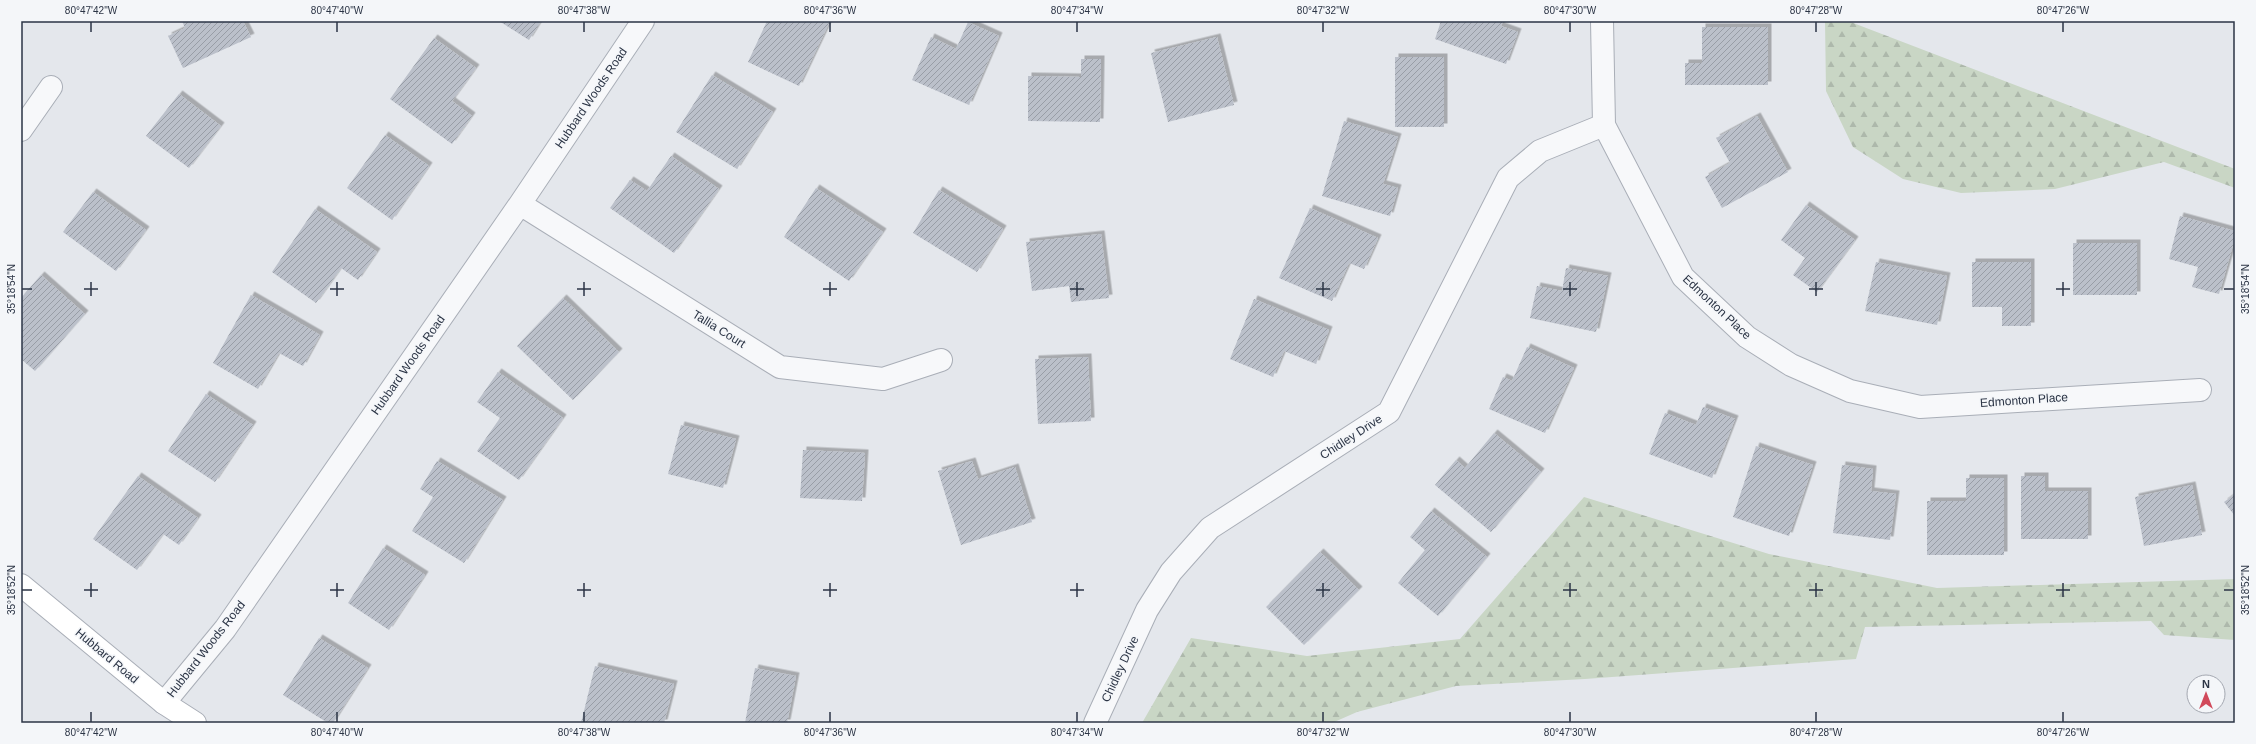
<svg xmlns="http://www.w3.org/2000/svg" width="2256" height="744" viewBox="0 0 2256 744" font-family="Arial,sans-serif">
<defs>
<pattern id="forest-firs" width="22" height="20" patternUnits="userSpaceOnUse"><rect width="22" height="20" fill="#c9d6c5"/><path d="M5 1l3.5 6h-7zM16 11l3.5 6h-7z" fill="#adb8ab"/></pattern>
<pattern id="building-hatch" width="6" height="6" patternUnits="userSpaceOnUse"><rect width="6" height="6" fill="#bbc0ca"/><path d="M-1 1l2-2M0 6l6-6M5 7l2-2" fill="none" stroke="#989da6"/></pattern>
<filter id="shadow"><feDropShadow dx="3.5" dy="-3.5" stdDeviation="0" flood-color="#0004"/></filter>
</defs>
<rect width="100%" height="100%" fill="#e4e7ec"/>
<!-- forest -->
<path fill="url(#forest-firs)" d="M1825,21H1848L2235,169V188L2164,162L2055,189L1961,193L1903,179L1853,147L1826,91Z
M1584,497L1769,554L1937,588L2235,579V640L2164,635L2151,621L1865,627L1856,659L1585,679L1456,686L1357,712L1332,723H1142L1191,638L1307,656L1460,639Z"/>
<!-- building -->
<path fill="url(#building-hatch)" filter="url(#shadow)" d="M182,21H243L251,37L183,68L168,36L185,28Z
M499,21H541L529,40Z
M767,21H830L799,86L748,62Z
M1441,21H1503L1501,26L1518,32L1506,64L1435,39Z
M968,22L999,36L969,105L912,80L931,37L956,49Z
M1702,27H1768V85H1685V63H1702Z
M1217,37L1234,105L1168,122L1151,53Z
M434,38L476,68L452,101L472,116L452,144L390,99Z
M1395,57H1444V127H1395Z
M1081,59H1101L1100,122L1028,121V76L1081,77Z
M712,75L773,112L737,169L676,132Z
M179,94L221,126L189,168L146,136Z
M1757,116L1788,172L1722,208L1705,177L1730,163L1716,138Z
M1344,121L1398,137L1383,184L1398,188L1390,216L1322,196Z
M385,135L429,166L392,220L347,188Z
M671,156L719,189L674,253L610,208L630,180L647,191Z
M816,188L883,232L849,281L784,237Z
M939,190L1003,229L977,272L913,233Z
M93,192L146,230L116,271L63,232Z
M1806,205L1855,240L1817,292L1793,275L1805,258L1781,240Z
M1310,208L1378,238L1364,269L1349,263L1332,301L1279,278Z
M315,209L377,252L358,280L341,268L316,303L272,272Z
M2180,216L2235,231V238L2219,294L2192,287L2198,267L2169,259Z
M1101,234L1109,298L1071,302L1069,286L1032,291L1026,242Z
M2073,243H2137V295H2073Z
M1876,262L1947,276L1937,325L1865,311Z
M1972,262H2031V326H2002V307H1972Z
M1566,268L1608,276L1596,332L1530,318L1537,286L1562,291Z
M41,275L85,314L35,371L21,359V298Z
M251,295L320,335L303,366L279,353L258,389L213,363Z
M563,298L619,352L573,400L517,346Z
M1254,299L1329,330L1316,364L1284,351L1273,377L1230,359Z
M1527,347L1574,368L1545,433L1489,409L1503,377L1512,381Z
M1088,357L1091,421L1038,424L1035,359Z
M498,372L563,418L519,480L477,451L500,418L477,402Z
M206,394L253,425L215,482L168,451Z
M1703,407L1735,419L1712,478L1649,454L1665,413L1696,425Z
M681,425L736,439L723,488L668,474Z
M1494,433L1541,472L1491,532L1435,485L1456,460L1465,468Z
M1756,446L1813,465L1789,536L1733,517Z
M803,450L865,453L862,501L800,498Z
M437,461L503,500L464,563L412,531L433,497L420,489Z
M972,461L978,479L1015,467L1032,522L961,545L938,471Z
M1842,465L1873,469L1871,491L1896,494L1890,540L1833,533Z
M138,476L198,518L179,545L163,534L137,570L93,539Z
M2021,476H2045V491H2088V539H2021Z
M1966,478H2004V555H1927V501H1966Z
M2192,485L2202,535L2144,546L2135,497Z
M2235,494V516L2224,502Z
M1431,511L1487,557L1438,616L1398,583L1425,550L1410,537Z
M383,548L425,575L389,630L348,603Z
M1320,552L1359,590L1304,645L1266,607Z
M319,638L368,668L333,723H328L283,695Z
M595,666L674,684L664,723H581Z
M755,668L796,676L787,723H745Z"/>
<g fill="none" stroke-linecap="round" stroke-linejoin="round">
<!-- street casing -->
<g stroke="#a9aeb7" stroke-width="24">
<path id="street" d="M1602,21L1604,125L1683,277L1747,337L1791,365L1850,391L1920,407L2200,390
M21,130L51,87
M520,204L780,367L883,379L941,360
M164,703L225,629L520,204L643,21
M1095,723L1147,610L1171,572L1210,528L1389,412L1508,178L1540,151L1604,125"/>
</g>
<!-- secondary casing -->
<g stroke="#a9aeb7" stroke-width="24">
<path id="secondary" d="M21,585L164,703L195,723"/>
</g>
<!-- street -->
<use href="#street" stroke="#f7f8fa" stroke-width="22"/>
<!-- secondary -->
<use href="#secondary" stroke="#fff" stroke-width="22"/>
</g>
<!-- ticks -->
<path fill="none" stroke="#2b3445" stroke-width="1.5" d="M91,22V32M337,22V32M584,22V32M830,22V32M1077,22V32M1323,22V32M1570,22V32M1816,22V32M2063,22V32M91,282V296M337,282V296M584,282V296M830,282V296M1077,282V296M1323,282V296M1570,282V296M1816,282V296M2063,282V296M22,289H32M84,289H98M330,289H344M577,289H591M823,289H837M1070,289H1084M1316,289H1330M1563,289H1577M1809,289H1823M2056,289H2070M2224,289H2234M91,583V597M337,583V597M584,583V597M830,583V597M1077,583V597M1323,583V597M1570,583V597M1816,583V597M2063,583V597M22,590H32M84,590H98M330,590H344M577,590H591M823,590H837M1070,590H1084M1316,590H1330M1563,590H1577M1809,590H1823M2056,590H2070M2224,590H2234M91,712V722M337,712V722M584,712V722M830,712V722M1077,712V722M1323,712V722M1570,712V722M1816,712V722M2063,712V722"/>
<g text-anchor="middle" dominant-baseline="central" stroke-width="3" stroke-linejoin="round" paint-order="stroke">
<!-- street labels -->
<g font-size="12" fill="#2b3445" stroke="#f4f6f9">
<text transform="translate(591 98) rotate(-56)">Hubbard Woods Road</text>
<text transform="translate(1717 307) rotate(43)">Edmonton Place</text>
<text transform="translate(719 329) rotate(32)">Tallia Court</text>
<text transform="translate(408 365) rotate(-55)">Hubbard Woods Road</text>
<text transform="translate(2024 400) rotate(-4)">Edmonton Place</text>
<text transform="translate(1351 437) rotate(-33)">Chidley Drive</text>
<text transform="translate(206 649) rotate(-52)">Hubbard Woods Road</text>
<text transform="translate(107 656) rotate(40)">Hubbard Road</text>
<text transform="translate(1120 669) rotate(-65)">Chidley Drive</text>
</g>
</g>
<!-- border -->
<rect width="2256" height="744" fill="none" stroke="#f4f6f9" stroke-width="44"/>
<!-- north arrow -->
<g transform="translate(2206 694)"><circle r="19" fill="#f4f6f9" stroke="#a4a8b1"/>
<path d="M0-3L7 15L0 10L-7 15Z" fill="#d1495b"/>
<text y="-6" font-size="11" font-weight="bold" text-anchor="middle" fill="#2b3445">N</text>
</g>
<rect x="22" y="22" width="2212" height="700" fill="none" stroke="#2b3445" stroke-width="1.5"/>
<g font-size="10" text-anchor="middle" fill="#2b3445">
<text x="91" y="14">80°47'42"W</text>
<text x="337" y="14">80°47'40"W</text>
<text x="584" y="14">80°47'38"W</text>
<text x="830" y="14">80°47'36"W</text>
<text x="1077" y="14">80°47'34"W</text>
<text x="1323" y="14">80°47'32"W</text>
<text x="1570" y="14">80°47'30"W</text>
<text x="1816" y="14">80°47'28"W</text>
<text x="2063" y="14">80°47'26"W</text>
<text transform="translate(11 289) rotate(-90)" y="4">35°18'54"N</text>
<text transform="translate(2245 289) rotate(-90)" y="4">35°18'54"N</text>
<text transform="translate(11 590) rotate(-90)" y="4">35°18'52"N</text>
<text transform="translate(2245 590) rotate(-90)" y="4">35°18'52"N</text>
<text x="91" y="736">80°47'42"W</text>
<text x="337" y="736">80°47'40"W</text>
<text x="584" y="736">80°47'38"W</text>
<text x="830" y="736">80°47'36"W</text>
<text x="1077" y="736">80°47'34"W</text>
<text x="1323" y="736">80°47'32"W</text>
<text x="1570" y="736">80°47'30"W</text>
<text x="1816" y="736">80°47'28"W</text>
<text x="2063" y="736">80°47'26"W</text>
</g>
</svg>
